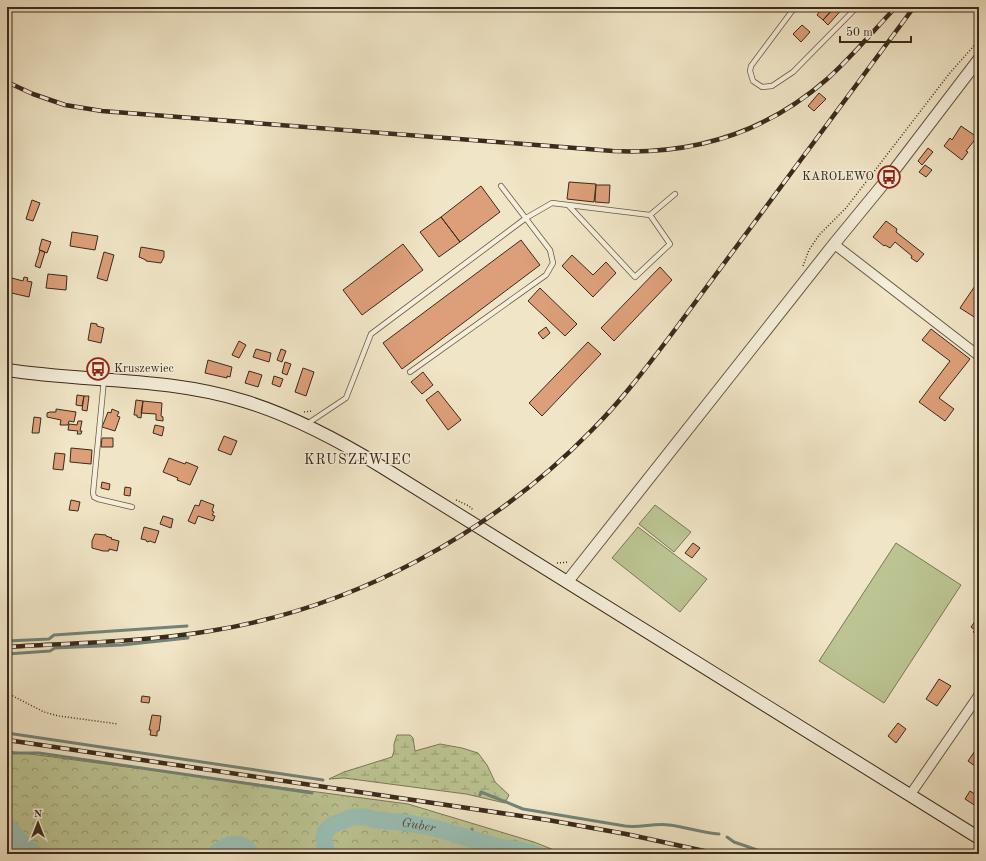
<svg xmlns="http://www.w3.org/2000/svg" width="986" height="861" viewBox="0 0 986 861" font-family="'Old Standard TT',serif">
<defs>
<pattern id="forest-crowns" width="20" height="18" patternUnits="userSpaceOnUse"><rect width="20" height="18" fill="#bcc493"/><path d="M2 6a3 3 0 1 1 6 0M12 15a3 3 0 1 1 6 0" fill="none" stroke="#9a9f77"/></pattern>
<pattern id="wetland-marsh" width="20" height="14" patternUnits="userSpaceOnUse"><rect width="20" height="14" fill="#bcc493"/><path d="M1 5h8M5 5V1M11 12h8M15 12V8" fill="none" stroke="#9a9f77"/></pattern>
</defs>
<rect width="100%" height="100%" fill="#f0e5c6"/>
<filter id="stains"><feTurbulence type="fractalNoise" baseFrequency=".005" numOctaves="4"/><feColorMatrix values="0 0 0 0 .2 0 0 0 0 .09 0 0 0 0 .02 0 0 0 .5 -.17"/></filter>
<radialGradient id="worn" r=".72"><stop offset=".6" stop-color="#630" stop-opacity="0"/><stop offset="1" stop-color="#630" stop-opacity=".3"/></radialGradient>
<!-- forest -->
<path fill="url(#forest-crowns)" stroke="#7c7758" d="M7,751L408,804L534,842L564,854H7Z"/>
<!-- wetland -->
<path fill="url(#wetland-marsh)" stroke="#7c7758" d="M397,735H410L413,738L415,751L440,744L462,748L478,753L487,765L495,782L509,795L505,803L466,794L344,778L329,779L344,772L392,757L394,751V744Z"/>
<!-- pitch -->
<path fill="#bcc493" stroke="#7c7758" d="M655,505L691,532L674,552L639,524Z
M638,527L707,579L680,612L612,558Z
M896,543L961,585L884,703L819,661Z"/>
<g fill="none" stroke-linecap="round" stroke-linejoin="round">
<!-- stream -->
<path stroke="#748377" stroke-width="3" d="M7,641L49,639L54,635L187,626
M7,654L50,651L55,648L122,645L188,638
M7,733L323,780
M7,753H39L312,793
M480,795L481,792L523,809L625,826C640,828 654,823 669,825C686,827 702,833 719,834
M472,829V839
M727,837L734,842L769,854"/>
<!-- river -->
<g stroke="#9abfb3" stroke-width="17">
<path d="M7,825L22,843L35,854"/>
<path d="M215,854C226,843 242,839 251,854"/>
<path id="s1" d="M327,854L324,841L325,832L332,825L353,817H365L376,820L400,822L431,827L498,847L519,850L535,854"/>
</g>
</g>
<!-- building -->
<path fill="#dc9f79" stroke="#3b2a1c" d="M823,7H835L823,20L817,15Z
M835,7H844L828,25L823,20Z
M802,25L810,32L801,42L793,34Z
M819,93L826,99L814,111L808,106Z
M961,126L977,137L966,151L968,152L962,160L944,146L950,138L952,140Z
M928,148L933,152L922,165L918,161Z
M925,165L932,170L926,177L919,172Z
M569,182L596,184L594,202L567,199Z
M596,185H610L609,203L595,202Z
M481,186L500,212L460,242L441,217Z
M32,200L40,203L33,221L26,219Z
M441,217L460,242L439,257L420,232Z
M886,221L897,229L896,232L924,254L917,262L911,258L912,256L895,242L890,248L885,245L884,246L873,237Z
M72,232L98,236L95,250L70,246Z
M42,239L51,242L47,253L39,250Z
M521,240L540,265L402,369L383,343Z
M403,244L423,270L362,315L343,290Z
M141,247L164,251V257L161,263L146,261V260L139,257Z
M40,250L45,252L40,268L35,266Z
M104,252L114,255L107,281L97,278Z
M572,255L593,275L606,262L616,273L593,297L562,266Z
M660,267L672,280L614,341L601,328Z
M48,274L67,276L66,290L46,288Z
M8,277L23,281L24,277L28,278L27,281L32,282L29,297L7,292Z
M979,280V320L960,308Z
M540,288L577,324L565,336L528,301Z
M91,323L97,324V326L104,328L101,343L88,340Z
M546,327L550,333L543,339L538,333Z
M931,329L970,359L939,398L954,409L945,421L919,402L950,361L922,340Z
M239,341L246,345L239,358L232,355Z
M588,342L601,354L542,416L529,403Z
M256,349L271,353L269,362L253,357Z
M281,349L286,351L282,362L277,360Z
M208,360L232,367L230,377L227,376V378L205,373Z
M285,362L291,364L287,375L282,373Z
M303,368L314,372L306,396L295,392Z
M249,371L262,375L258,387L245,383Z
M423,372L433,385L422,394L411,382Z
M274,376L283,379L280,387L272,384Z
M438,391L461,420L448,430L426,400Z
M77,395L84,396L82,406L76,405Z
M84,396H89L87,411L82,410Z
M136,400L143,401L141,418L137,417V415H134Z
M143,401L162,403L161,416L163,417V421L156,420V414L141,413Z
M56,409L76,412L74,422L69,421L68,425H60L61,420L47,417V413L50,412H56Z
M112,409L119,412L117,416L120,417L115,431L102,427L108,412L111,413Z
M34,417L41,418L39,433H32Z
M78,421H82L80,431H82L81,434H77L78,431L68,430L69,424L77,425Z
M155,425L164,427L162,436L153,433Z
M224,436L237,441L231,455L218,450Z
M102,438H113V447H101Z
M71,448L92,450L91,464L70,462Z
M55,453L65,454L63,470L53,469Z
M169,458L185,464L186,462L198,467L190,485L177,480L178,478L163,472Z
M102,482L110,484L109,490L101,488Z
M125,487L131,488L130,496L124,495Z
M71,500L80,502L78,511L69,510Z
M201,500L214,505L212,511L214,512L212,515L215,516L213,521L198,516L195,524L188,521L195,505L199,506Z
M163,516L173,519L171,528L160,524Z
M144,527L159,531L155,543L150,541L147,542L146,540L141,539Z
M95,534L106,535V536L112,538L111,539L119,541L117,551L109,549V551H103L92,548V541Z
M693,543L700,548L692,558L685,553Z
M979,616V633L978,632L976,634L973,632L975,630L971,627Z
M939,679L951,686L937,706L926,699Z
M142,696L150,697L149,703L141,702Z
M152,715L161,716L159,731H157V736L150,735L151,730H149Z
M898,723L906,729L896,743L888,736Z
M979,745V769L968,761Z
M970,791L979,797V808L965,799Z"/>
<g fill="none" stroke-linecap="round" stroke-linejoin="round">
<!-- service casing -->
<g stroke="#685946" stroke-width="6">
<path id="service" d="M795,7L751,66L750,71L753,81L762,87L772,86L793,72L857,7
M569,206L635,277L670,244L650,215
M410,372L546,275L553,263L550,250L501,186
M104,380L93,493L94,497L98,499L132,507
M307,424L346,398L371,334L526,218L552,203L650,215L675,194"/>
</g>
<!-- minor casing -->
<g stroke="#685946" stroke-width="11">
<path id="minor" d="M834,244L979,356
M910,795L979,695"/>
</g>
<!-- tertiary casing -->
<g stroke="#685946" stroke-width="13">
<path id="tertiary" d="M567,582L834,244L889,177L979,59"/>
</g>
<!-- secondary casing -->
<g stroke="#3b2a1c" stroke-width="14">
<path id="secondary" d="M7,370C85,382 167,377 244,401C293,416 338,440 382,467L979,838"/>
</g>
<!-- path -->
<path stroke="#3b2a1c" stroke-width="1.5" stroke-dasharray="1 2" stroke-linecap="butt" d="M803,266L809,250L819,235L846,208L949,74L979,40
M304,412L312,411
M456,500L469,506L473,510
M557,563L569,562
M7,693L44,712L59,716L118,724"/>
<!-- service -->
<use href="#service" stroke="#f5eeda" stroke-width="4.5"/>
<!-- minor -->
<use href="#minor" stroke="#f5eeda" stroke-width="9"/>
<!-- tertiary -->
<use href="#tertiary" stroke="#f5eeda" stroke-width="11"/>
<!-- secondary -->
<use href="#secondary" stroke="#f5eeda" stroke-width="12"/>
<!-- rail casing -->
<g stroke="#3b2a1c" stroke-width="4.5">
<path id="rail" d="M7,82L33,94L65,105L102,111L613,151C694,155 765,133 826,80C851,58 873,31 896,7
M7,647C75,643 143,642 210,631C355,608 490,534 592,430C621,401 646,368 671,335L914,7
M7,740L548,820L626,834L718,854"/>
</g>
<!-- rail -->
<use href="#rail" stroke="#f5eeda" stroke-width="3" stroke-dasharray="9" stroke-linecap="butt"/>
</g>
<!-- icons -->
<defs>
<g id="bus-ring" transform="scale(1.15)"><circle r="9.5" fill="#f5eeda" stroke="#8f2418" stroke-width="1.5"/><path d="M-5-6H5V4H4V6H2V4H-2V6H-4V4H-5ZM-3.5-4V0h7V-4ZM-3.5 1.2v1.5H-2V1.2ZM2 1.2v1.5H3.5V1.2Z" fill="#8f2418"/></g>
</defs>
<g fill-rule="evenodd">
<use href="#bus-ring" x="889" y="177"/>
<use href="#bus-ring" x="98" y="369"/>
</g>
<g text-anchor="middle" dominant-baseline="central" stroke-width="3" stroke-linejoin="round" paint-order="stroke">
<!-- poi labels -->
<g font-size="12" fill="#3b2a1c" stroke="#f5eeda" text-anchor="end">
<text x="874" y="177">KAROLEWO</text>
<text x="114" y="369" text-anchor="start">Kruszewiec</text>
</g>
<!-- water labels -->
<g font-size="13" font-style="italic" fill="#534f42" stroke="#f5eeda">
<text stroke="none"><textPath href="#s1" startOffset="121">Guber</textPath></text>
</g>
<!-- quarter labels -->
<g font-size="14" letter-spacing="1" fill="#3b2a1c" stroke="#f5eeda">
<text x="358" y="460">KRUSZEWIEC</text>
</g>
</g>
<!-- margin -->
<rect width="986" height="861" fill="none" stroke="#f0e5c6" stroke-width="24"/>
<rect x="8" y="8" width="970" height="845" fill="none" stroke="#3b2a1c" stroke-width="2"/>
<rect x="12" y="12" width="962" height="837" fill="none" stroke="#3b2a1c"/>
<!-- north arrow -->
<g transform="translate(38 823)" stroke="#f5eeda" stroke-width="3" paint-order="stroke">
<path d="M0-3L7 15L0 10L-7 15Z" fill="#3b2a1c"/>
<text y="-6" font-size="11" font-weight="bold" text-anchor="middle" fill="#3b2a1c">N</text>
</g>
<!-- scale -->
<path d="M840 36v6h71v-6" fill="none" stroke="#3b2a1c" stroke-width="2"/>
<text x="846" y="36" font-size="12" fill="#3b2a1c" stroke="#f5eeda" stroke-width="3" paint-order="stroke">50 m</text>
<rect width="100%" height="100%" filter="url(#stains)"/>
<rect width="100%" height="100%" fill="url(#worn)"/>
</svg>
